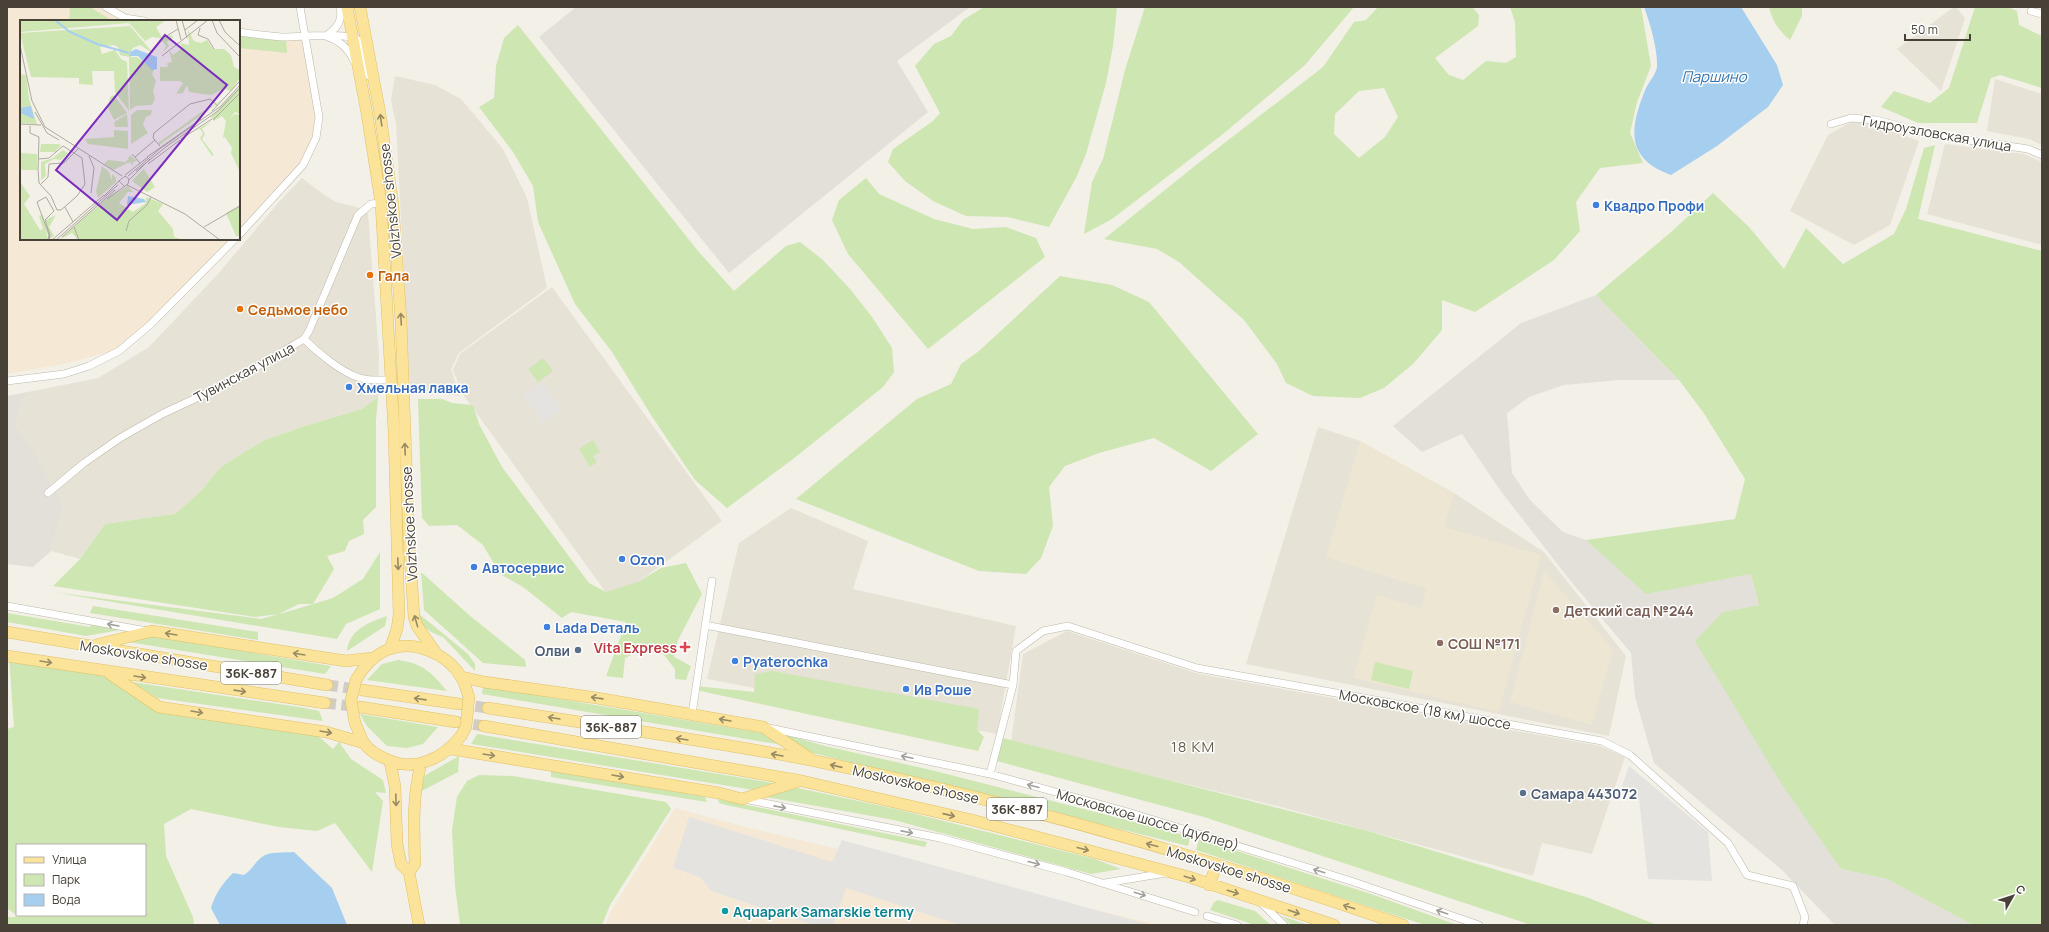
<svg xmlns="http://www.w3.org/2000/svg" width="2049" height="932" viewBox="0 0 2049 932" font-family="Manrope,sans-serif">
<rect width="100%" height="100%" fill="#f3f0e8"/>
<!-- residential -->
<path fill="#e7e2d6" d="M1954,7H1956L1965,18L1941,91L1897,49Z
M395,76L435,85L461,99L503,149L527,198L547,288L459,353L451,369L460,396L410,391L396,124L391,100Z
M1995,79L2042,94V145L2029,139L1987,131Z
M1851,122L1873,124L1919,141L1890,225L1854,245L1790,211L1828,135Z
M1945,144L2024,154L2042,162V245L1927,214Z
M302,178L323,194L336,202L357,207L368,213L379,356L378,397L362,409L305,426L265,440L246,451L221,467L199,493L175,514L105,524L80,559L51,551L63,504L16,427L23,399L28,392L98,378L149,347L217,275L278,203Z
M552,287L722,521L612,601L462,393L453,370L460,354Z
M1318,427L1360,441L1454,493L1544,552L1626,656L1609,736L1246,664Z
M791,508L868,541L853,589L1016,626L997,734L707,679L739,543Z
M1067,631L1199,674L1600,746L1625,757L1592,854L1542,843L1533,876L1281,807L1011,742L1023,654Z"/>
<!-- commercial -->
<path fill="#f5e8d4" d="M7,7H109L125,18L156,21H21V239H233L124,348L64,364L7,374Z
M239,30L306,36L319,117L312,151L239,233Z
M675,808L749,828L1158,925H606L610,913Z"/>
<!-- industrial -->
<path fill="#e3dfd9" d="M576,7H970L897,61L928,112L729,273L539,37Z
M1596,295L1679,380H1619L1564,385L1529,397L1507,413L1512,473L1530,500L1563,532L1586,540L1646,593L1751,574L1759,605L1723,612L1841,869L1887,879L1973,925H1835L1781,869L1654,763L1635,697L1631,653L1569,579L1500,490L1462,434L1422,452L1393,426L1521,323Z
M28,392L23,399L16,427L31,449L63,504L51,551L33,567L7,564V396Z"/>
<!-- education -->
<path fill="#ece6d2" d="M1360,441L1454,493L1444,527L1541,555L1499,712L1353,678L1377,595L1421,608L1426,589L1326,557Z
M1544,571L1613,649L1592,725L1510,702Z"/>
<!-- green -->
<path fill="#cde6b2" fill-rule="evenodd" d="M70,7H92L93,9L111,20L120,21H69Z
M984,7H1117L1113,46L1106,83L1086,154L1076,178L1049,227L1007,217L966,216L933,201L905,181L888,162L893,149L933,121L940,113L915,66L934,44L951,36L963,20Z
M1145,7H1354L1305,65L1223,134L1112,219L1084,234L1092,182L1103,159L1125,70Z
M1378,7H1472L1479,15L1478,26L1435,58L1449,75L1463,80L1486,61L1506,63L1516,57L1515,22L1510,7H1641L1651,66L1637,102L1630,133L1643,163L1600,168L1576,202L1580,231L1554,260L1475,312L1442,300V330L1414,363L1384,388L1360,398L1313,396L1286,383L1277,364L1244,320L1179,262L1157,249L1104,239L1196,165L1323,67L1354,22L1366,20ZM1384,88L1398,117L1385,137L1359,158L1334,134L1335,114L1359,91Z
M1769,7H1802V16L1790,40C1779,31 1772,21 1769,7Z
M1975,7H2008L2017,11L2019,25L2042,36V88L2000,75L1991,78L1977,123H1918L1881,107L1894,91L1930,103L1949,88Z
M518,25L698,251L734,291L786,246L800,242L823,260L850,289L872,317L892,348L894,372L883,387L793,459L727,508L695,480L653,418L612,352L575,304L538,222L533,186L513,152L479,107L494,98L496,66L504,38Z
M239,34L286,40L287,53L239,48Z
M1935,145L1918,219L2042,251V925H1973L1887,879L1841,869L1781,783L1695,641L1723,612L1759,605L1751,574L1646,594L1586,540L1735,519L1745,479L1703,412L1679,380L1596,295L1670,233L1713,193L1749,227L1784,269L1806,228L1843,264L1894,234L1906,209L1924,148Z
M866,178L879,194L934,219L973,229L1006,227L1036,238L1045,257L928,349L848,254L832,220L839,200Z
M1060,276L1112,285L1149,302L1258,434L1211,471L1154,438L1099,453L1065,466L1049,487L1053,526L1041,558L1026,574L979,571L796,499L917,399L951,384L961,364L979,351Z
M543,358L553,371L538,382L528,369Z
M378,397L376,420V507L363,520L364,534L349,541L345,551L327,556L334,569L313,604L333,598L363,579L380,552V609L346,624L337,639L52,592L261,619L279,614L255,617L53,586L80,559L105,524L175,514L199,493L221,467L246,451L265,440L305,426L362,409ZM299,604H313L280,614L281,613Z
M418,399H442L452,403L473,405L479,424L502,467L589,583L606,592L638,582L661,568L686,563L702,594L678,640L674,657L691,666L686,680L675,679V669L664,655L648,647L625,658L623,678L606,676L626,622L571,612L562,618L523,587L500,574L483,545L457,525L429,526L422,518Z
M593,440L600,452L593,456L597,462L590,467L579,449Z
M421,572L469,615L525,660L526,667L483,663L424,610Z
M93,606L258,632V640L90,613Z
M7,613L90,627L92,623L120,630L86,636L7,622Z
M418,613L468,654L475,664V671L443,637L431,632L415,620Z
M387,616L385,626L347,651C350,629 368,623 387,616Z
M142,634L331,666L325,674L116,640Z
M9,657L107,672L159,707L311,730L333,749L339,742L351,759L383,780L386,793L375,792L383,801L372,872L335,823L317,831L279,827L191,809L164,824L166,856L193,917L194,925H7V917H19L7,908V729L14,727ZM17,845H145V915H17Z
M398,660C423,663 432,673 447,691L367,680L382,664Z
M1375,662L1413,671L1409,689L1371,680Z
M772,671L979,709L977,730L984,737L978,751L696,690V686L754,692L755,674Z
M132,682L305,708L319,711L323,721L157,698Z
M483,686L762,733L782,745L482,694Z
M360,714L438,727L423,744L407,748L387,746L366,725Z
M776,732L825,746L931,770L1162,829L1190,837L1188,846L809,752Z
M477,734L779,784L760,791L471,744Z
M999,737L1368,831L1586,897L1657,925H1531L1204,817L993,760Z
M459,756L458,772L418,793L417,780Z
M551,770L705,797L707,802L551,777Z
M479,775L513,776L666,802L671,809L610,905L602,925H460L455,886L452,830L457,797L467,781Z
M798,788L900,810L1095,859L1121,869L1091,874L894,820L761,796Z
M718,799L927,842L925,847L726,805L719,803Z
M1199,839L1371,894L1457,925H1425L1196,850Z
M1218,900L1255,911L1271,925H1255L1210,910L1214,902Z
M1282,916L1308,925H1291Z"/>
<!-- parking -->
<path fill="#e5e3e0" d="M543,382L562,410L542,423L523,395Z
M1629,766L1708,832L1712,881L1648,879L1639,799L1622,786Z
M689,817L832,862L842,840L1150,925H960L846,888L833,925H813L711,891L700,877L673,868Z"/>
<!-- water -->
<path fill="#a6ceee" d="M1644,7H1741L1777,65L1783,85L1768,107L1717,146L1671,175C1624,158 1630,127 1646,88C1649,82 1656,74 1657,67C1658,50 1650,23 1644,7Z
M294,852L332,888L347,925H220L211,908C215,894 222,884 233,873L244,875C252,870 255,862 262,857C270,851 284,853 294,852Z"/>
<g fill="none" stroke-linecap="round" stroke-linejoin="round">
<!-- primary-tunnel -->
<path stroke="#d1cdc5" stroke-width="11" stroke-dasharray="11 5.5" stroke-linecap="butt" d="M327,685L362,690
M325,703L360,707
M459,704L488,708
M457,722L484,726"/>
<!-- minor casing -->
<g stroke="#bfb8ab" stroke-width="8">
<path id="minor" d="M106,7L125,18L144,21
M2031,11L2042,14
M239,32C253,34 268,36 282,37C297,37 349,32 358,40C364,45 366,67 369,76
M326,36C337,28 343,21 340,7
M328,37C341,42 348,48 354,61
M1831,124L1851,118L1876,120L1929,134L2028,149L2042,155
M239,235L303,165L316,138L319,117L300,7
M304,339C317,352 342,373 360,378C369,381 381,380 390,380
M7,381L64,374L89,366L119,351L150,325L235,239
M48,493L84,463L120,438L162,414L235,380L304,339L309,331L358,215L371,204L381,203
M7,606L147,631
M705,625L1013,685
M692,714L712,581
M769,728L990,774L1128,812L1351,881L1479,925
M990,774L1013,685L1016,651L1043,631L1068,626L1197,668L1602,741L1630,755L1728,843L1747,875L1793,886L1805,917L1803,925
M744,799L940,838L1067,872L1195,912
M1105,883L1166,873
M1260,902L1284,925
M1207,916L1237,925"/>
</g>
<!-- primary casing -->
<g stroke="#e0c169" stroke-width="12">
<path id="primary" d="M347,7L367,114L381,203L394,432L399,615L397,629L390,649
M360,7L380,113L393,205L401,321L409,541L414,617L417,626L436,653
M7,632L327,685
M96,645L152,631L346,661L372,658
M7,656L325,703
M110,674L159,707L326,732L364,743
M462,677L484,682L597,698L763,727L811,759
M356,680C364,666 374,655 389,649C414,640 448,654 461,677C465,682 466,690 469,697
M362,690L459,704
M360,707L456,722
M488,708C597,725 707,740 815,761C1014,801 1211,859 1403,925
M355,723C358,729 360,737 364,743C369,750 377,755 384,758C412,773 442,760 461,736
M484,726L802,781L972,820L1189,877L1334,925
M451,749L719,793L742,799L799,781
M390,762L395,786L397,844L401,864L409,872L419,925
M409,872L415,864C414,830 412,797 421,764
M1209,885L1217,864"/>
</g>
<!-- minor -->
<use href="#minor" stroke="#fff" stroke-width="7"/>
<!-- primary -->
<use href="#primary" stroke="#fbe399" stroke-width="11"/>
<!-- primary-bridge casing -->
<g stroke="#e0c169" stroke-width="12" stroke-linecap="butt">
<path id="primary-bridge" d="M355,723L351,700L356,680
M461,736L466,727L469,697"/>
</g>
<!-- primary-bridge -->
<use href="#primary-bridge" stroke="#fbe399" stroke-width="11"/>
</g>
<!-- one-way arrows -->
<defs><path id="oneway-shaft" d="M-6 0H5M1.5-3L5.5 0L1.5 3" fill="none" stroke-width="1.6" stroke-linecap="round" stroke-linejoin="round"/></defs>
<g stroke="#988a63">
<use href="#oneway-shaft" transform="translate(381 120) rotate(-98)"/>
<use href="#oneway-shaft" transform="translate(401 319) rotate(-93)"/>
<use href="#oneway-shaft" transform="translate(405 449) rotate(-92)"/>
<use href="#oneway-shaft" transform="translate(398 564) rotate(88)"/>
<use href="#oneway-shaft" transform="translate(416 621) rotate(-106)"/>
<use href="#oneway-shaft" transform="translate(171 634) rotate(-171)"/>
<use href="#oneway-shaft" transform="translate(299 654) rotate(-171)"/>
<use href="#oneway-shaft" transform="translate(46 662) rotate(9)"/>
<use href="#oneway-shaft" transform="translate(140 677) rotate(9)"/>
<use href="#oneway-shaft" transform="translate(240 691) rotate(8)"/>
<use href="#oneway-shaft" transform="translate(597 698) rotate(-172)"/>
<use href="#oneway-shaft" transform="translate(420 699) rotate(-172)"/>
<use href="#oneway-shaft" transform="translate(197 712) rotate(9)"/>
<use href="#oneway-shaft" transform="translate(554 718) rotate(-171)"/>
<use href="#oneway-shaft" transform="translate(725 720) rotate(-170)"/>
<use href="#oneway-shaft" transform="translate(326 732) rotate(10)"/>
<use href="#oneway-shaft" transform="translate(682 739) rotate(-171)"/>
<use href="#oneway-shaft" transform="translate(489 755) rotate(9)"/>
<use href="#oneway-shaft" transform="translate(777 755) rotate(-170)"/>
<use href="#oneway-shaft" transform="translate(836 766) rotate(-167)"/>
<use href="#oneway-shaft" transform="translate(618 776) rotate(10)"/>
<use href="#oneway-shaft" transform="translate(396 800) rotate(88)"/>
<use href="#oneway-shaft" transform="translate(949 815) rotate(13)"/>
<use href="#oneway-shaft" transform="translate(1152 845) rotate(-165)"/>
<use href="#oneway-shaft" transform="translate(1083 849) rotate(15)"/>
<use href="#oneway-shaft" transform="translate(1190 878) rotate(18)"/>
<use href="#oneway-shaft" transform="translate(1233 892) rotate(17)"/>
<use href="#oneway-shaft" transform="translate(1349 907) rotate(-162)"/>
<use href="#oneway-shaft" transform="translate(1294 912) rotate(19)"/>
</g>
<g stroke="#a3a09b">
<use href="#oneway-shaft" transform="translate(113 625) rotate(-170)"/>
<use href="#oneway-shaft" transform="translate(907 757) rotate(-168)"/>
<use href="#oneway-shaft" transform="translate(1033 786) rotate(-165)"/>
<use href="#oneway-shaft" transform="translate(780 807) rotate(11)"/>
<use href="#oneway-shaft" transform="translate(907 832) rotate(11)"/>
<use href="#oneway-shaft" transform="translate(1034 863) rotate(15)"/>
<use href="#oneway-shaft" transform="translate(1319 871) rotate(-163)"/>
<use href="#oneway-shaft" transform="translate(1140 894) rotate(17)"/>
<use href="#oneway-shaft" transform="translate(1442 912) rotate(-161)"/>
</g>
<!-- markers -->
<g fill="#3f7fe0" stroke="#fff" stroke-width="1.5">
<circle cx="1596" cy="205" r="4"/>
<circle cx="349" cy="387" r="4"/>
<circle cx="622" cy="559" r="4"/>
<circle cx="474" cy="567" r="4"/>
<circle cx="547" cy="627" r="4"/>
<circle cx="735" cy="661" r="4"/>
<circle cx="906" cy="689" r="4"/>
</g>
<g fill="#e8710a" stroke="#fff" stroke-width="1.5">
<circle cx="370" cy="275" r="4"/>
<circle cx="240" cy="309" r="4"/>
</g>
<g fill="#8d6e63" stroke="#fff" stroke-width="1.5">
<circle cx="1556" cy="610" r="4"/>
<circle cx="1440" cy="643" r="4"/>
</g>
<path fill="#e0444e" stroke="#fff" stroke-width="1.5" d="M683 641h4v4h4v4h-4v4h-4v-4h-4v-4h4z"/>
<g fill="#5c6f8a" stroke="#fff" stroke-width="1.5">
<circle cx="578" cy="650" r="4"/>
<circle cx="1523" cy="793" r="4"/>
</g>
<circle fill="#0f9aa8" stroke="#fff" stroke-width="1.5" cx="725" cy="911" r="4"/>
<g text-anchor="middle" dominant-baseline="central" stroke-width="3" stroke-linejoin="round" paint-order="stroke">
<!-- shield labels -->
<g fill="#fff" stroke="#7e7a73" stroke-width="1">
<rect x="221" y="662" width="60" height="22" rx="3"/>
<rect x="581" y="716" width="60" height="22" rx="3"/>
<rect x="987" y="798" width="60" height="22" rx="3"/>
</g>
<g font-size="13" font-weight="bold" fill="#474137">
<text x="251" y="673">36К-887</text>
<text x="611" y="727">36К-887</text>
<text x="1017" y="809">36К-887</text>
</g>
<!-- street labels -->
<g font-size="14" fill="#474137" stroke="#fff">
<text transform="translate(1937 133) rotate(10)">Гидроузловская улица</text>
<text transform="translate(390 201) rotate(-96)">Volzhskoe shosse</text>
<text transform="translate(244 372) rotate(-28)">Тувинская улица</text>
<text transform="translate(409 524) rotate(-93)">Volzhskoe shosse</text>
<text transform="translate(144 655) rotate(9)">Moskovskoe shosse</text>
<text transform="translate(1425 709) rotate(10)">Московское (18 км) шоссе</text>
<text transform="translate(916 784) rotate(13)">Moskovskoe shosse</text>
<text transform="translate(1148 819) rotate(16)">Московское шоссе (дублер)</text>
<text transform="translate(1229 869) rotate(17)">Moskovskoe shosse</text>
</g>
<!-- shop labels -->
<g font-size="14" font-weight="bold" fill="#366cbe" stroke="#fff" text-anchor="start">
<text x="1604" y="205">Квадро Профи</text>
<text x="357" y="387">Хмельная лавка</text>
<text x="630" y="559">Ozon</text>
<text x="482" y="567">Автосервис</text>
<text x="555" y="627">Lada Dеталь</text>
<text x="743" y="661">Pyaterochka</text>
<text x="914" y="689">Ив Роше</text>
</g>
<!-- food labels -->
<g font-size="14" font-weight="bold" fill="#c56008" stroke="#fff" text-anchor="start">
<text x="378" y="275">Гала</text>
<text x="248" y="309">Седьмое небо</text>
</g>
<!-- education labels -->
<g font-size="14" font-weight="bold" fill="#785e54" stroke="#fff" text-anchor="start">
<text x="1564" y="610">Детский сад №244</text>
<text x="1448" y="643">СОШ №171</text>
</g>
<!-- health labels -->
<g font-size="14" font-weight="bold" fill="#be3a42" stroke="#fff" text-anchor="end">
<text x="677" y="647">Vita Express</text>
</g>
<!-- service labels -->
<g font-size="14" font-weight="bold" fill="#4e5e75" stroke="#fff" text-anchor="end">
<text x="570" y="650">Олви</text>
<text x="1531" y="793" text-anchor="start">Самара 443072</text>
</g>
<!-- culture labels -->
<g font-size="14" font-weight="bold" fill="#0d838f" stroke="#fff" text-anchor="start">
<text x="733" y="911">Aquapark Samarskie termy</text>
</g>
<!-- water labels -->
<g font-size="15" font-style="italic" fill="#3376b0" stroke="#fff">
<text x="1714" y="76">Паршино</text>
</g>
<!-- neighbourhood labels -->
<g font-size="15" letter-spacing="1" fill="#695f4e" stroke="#fff">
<text x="1193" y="746">18 KM</text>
</g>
</g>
<!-- overview -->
<g transform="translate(20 20)">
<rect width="220" height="220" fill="#f3f0e8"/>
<path d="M0,0H108L109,2V0H146L136,7L142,18L152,15L153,18L147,22L149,26L143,32L146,26L140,18L132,17L125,21L109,3L0,12ZM110,6L134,34L120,25L113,28L109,34L111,37H117L134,50L132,54L136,61L133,71L135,79L132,85L116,86L110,90L109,37L100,35L98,27L94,25L80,27L82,34L95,30L101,39L107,42L109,91L95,72L94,51H72L73,65L59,64V58L11,57L0,13ZM168,10L174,21L181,23L187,20L193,29H204L211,35L214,47L220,50V58L211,71L204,69L191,75L182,74L169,72L167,65L163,73L156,74L163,63L160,61H140V47H148L147,43L152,42L149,30L153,35L162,28L160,23L169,25ZM0,54L6,55L9,79L17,104L0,103ZM220,66V94L215,92L209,99L215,94L220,95V152L211,133L212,128L205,117L203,118L206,101L202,96L194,101L191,97ZM94,75L107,93L94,100L88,88L90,77ZM204,79L139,125L138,123L180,93ZM117,90H132L131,95L126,97L123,105L128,113L111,124V95ZM107,94L108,107H95L94,102ZM192,101L182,109L185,114L182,119L194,135L192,136L180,118L183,114L180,109L175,111ZM94,110L108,111V129L68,124L65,119L94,117ZM21,124H38L41,125L35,132H20ZM43,130L48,133L41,140L34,139L25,144L26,156L21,160V142L33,138ZM0,133L17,134V150H2L0,147ZM110,135L117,141L113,142V146L110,142L93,150L84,144L88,140L106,142ZM82,146L89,152L92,161V154L96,158V162L78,178L76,171ZM126,146L124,149L135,167L127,172L112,161ZM0,162L10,176L4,184L20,210L23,209L19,196L23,195L28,220H0ZM108,166L113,172H108L99,183L113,192L126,183V177L143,184L138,191L153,209L154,217L164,220H58L52,213L39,220L79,185L84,189L80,184L100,167L90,177ZM220,185V216H216L206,193ZM36,195L29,207L34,216L29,220L25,200Z" fill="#cde6b2"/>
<path d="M116,29L137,37V49L132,50L118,36H109L110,32ZM11,86L12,91L14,99L0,93V88ZM108,176L124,179L126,182L107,185Z" fill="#a6ceee"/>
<path fill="none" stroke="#a6ceee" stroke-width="2" d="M35,0L50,12L77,24L109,33"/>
<path fill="none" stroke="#aeaaa1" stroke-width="1" d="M156,0L161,20M162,0L167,18M192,0L197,13L220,37M199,0L205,12L220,26M180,8L178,15L188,19L194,29M165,10L178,0M145,17L158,9M0,25L12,81L25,107L102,156M142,36L188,0M192,91L220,61M15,92L27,113L39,120M193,100L220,73M0,104L21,105M10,106V113L19,117L18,150L19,163L31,176L37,190H41L57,176L65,164L62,138L43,126L29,138L19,139M161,119L192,99M140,126L133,118L134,113L170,84L190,79L198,86M112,134L120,143M69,136L74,148L71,173M115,137L135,120M127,137L181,99M128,144L160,120M116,151L147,126L198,91L220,68M105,155L128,137M108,156L141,128L201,86L220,65M109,160L130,139M20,165L28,157L29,144L44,143L58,129M107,165L165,194L200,220M84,176L99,161M87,179L108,164L109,159L105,156L99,161L104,166M45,187L53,202M54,207L59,220M184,207L220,186M106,211L109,201L127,185L131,177M42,217L95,170M28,220L29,215L17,182L26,177L34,191L25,200L30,215L29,220M32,220L84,175M36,220L98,165"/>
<path fill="#7b2cbf" fill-opacity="0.15" stroke="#7b2cbf" stroke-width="2" d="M145,15L207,65L97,200L36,150Z"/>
<rect width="220" height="220" fill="none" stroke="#474137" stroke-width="2"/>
</g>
<!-- border -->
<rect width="2049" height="932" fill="none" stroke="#474137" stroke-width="16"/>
<!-- legend -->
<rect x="16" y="844" width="130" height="72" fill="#ffffff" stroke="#b5b3af"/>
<rect x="24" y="857" width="20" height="6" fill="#fbe399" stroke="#b5b3af"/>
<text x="52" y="864" font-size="12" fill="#474137">Улица</text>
<rect x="24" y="874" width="20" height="12" fill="#cde6b2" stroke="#b5b3af"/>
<text x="52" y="884" font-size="12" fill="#474137">Парк</text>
<rect x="24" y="894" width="20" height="12" fill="#a6ceee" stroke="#b5b3af"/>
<text x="52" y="904" font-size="12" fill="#474137">Вода</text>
<!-- north arrow -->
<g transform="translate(2013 896) rotate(51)" stroke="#ffffff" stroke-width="3" paint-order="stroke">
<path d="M0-3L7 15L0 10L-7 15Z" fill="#474137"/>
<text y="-6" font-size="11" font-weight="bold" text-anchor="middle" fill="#474137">С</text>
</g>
<!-- scale -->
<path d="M1905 34v6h65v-6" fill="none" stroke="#474137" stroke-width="2"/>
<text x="1911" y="34" font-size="12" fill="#474137" stroke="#ffffff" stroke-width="3" paint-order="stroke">50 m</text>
</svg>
